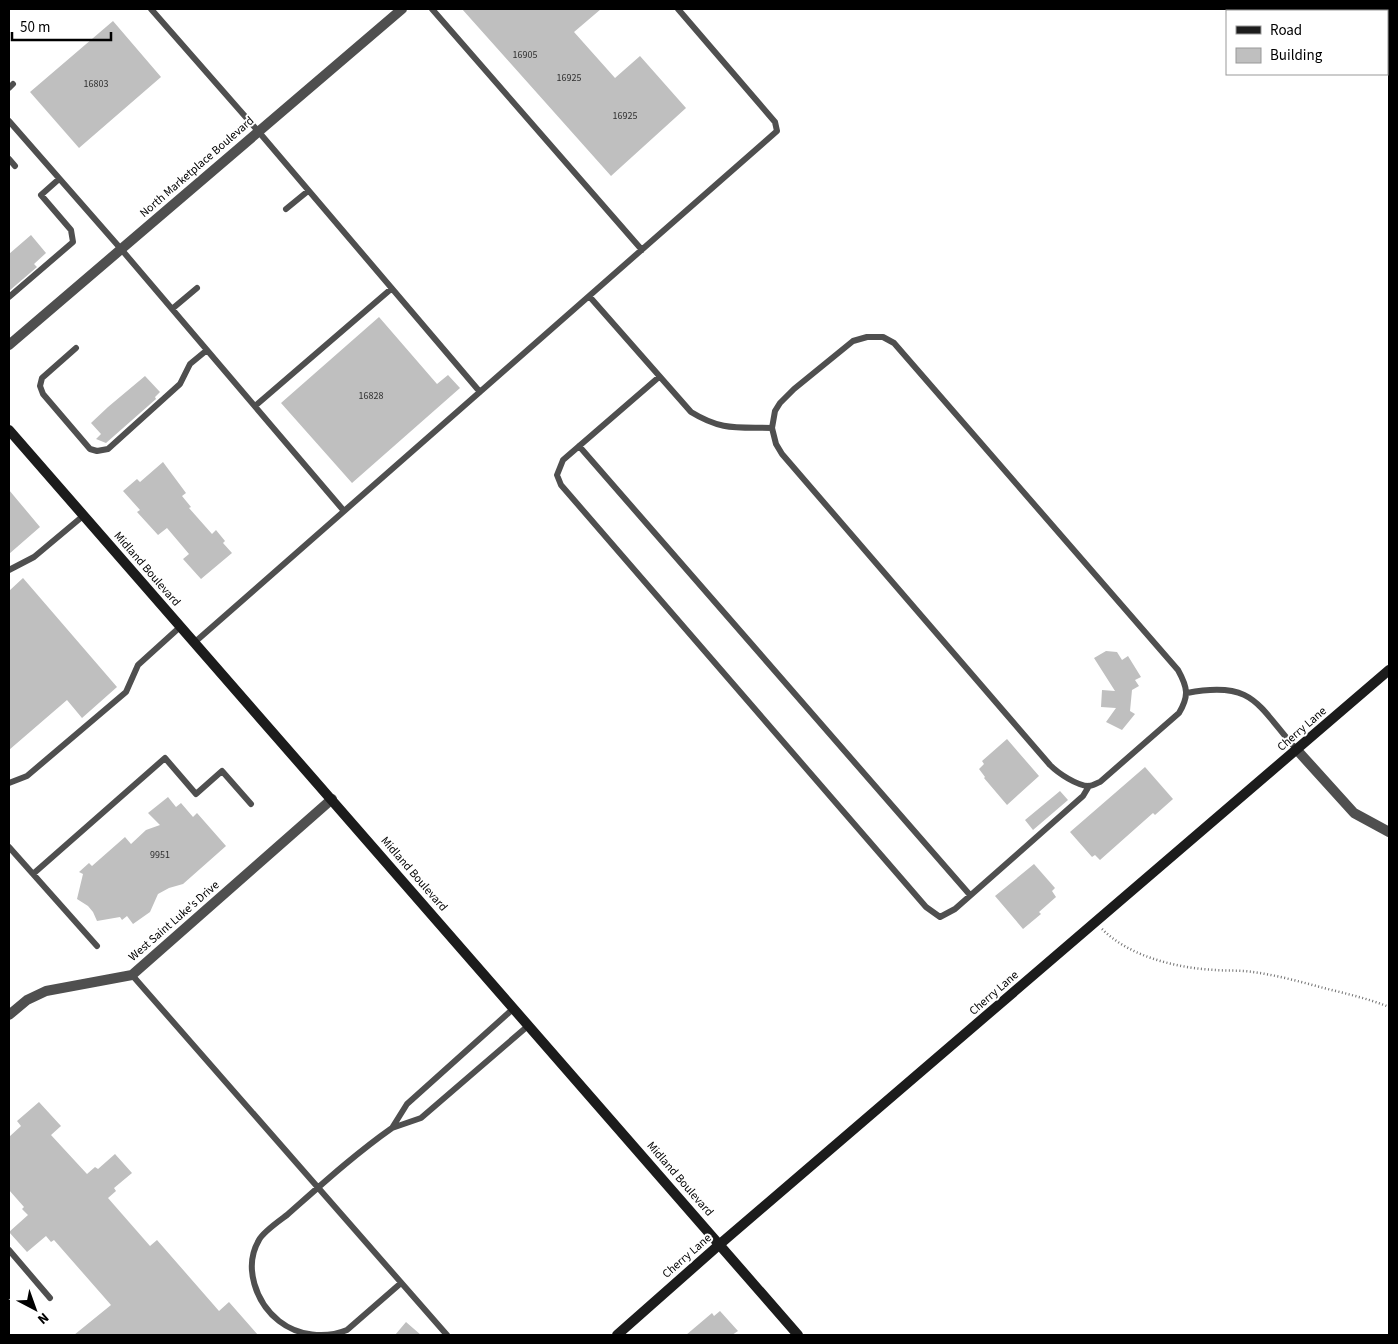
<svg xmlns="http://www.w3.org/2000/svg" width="1398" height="1344" viewBox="0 0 1398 1344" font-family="'Source Sans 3',sans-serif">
<rect width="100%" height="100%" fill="#fff"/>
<!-- building -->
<path fill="#bfbfbf" d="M462,9H601L574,32L615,78L640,56L686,108L611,176Z
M113,21L161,77L79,148L30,92Z
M31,235L46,253L34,264L37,267L9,291V254Z
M379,317L437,384L448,375L460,388L352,483L281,403Z
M145,376L160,392L155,397L156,399L106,443L96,439L101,434L91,423L108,407Z
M163,462L186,493L182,496L191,507L189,508L212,534L216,530L225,541L223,543L232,553L201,579L183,559L189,554L167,528L158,535L137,512L140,510L123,491L137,479L140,482Z
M9,490L40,527L9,554Z
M23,578L117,687L82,718L67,700L9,750V591Z
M1106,651L1117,652L1122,660L1128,656L1141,677L1135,680L1139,686L1132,690L1130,711L1135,714L1122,730L1106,722L1116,708L1101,707L1102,690L1115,691L1094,658Z
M1007,739L1039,776L1007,805L984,778L985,777L979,769L984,764L982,761Z
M1145,767L1173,799L1155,815L1153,813L1100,860L1095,855L1092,857L1070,832Z
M1060,791L1068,800L1033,830L1025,820Z
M168,797L176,807L181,803L193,817L197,813L226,846L183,884L169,888L158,894L150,912L133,924L127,916L122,920L120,917L97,921L93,912L88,906L77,899L83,874L79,872L89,863L92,866L125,837L131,844L146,830L160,825L148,813Z
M1034,864L1055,888L1052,891L1056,897L1039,912L1041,914L1023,929L995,896Z
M39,1102L61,1126L51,1135L87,1174L95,1167L98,1169L115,1154L132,1173L114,1188L116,1191L108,1198L150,1246L157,1240L219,1311L229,1302L258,1335H74L111,1305L54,1240L51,1242L46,1236L27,1252L9,1232L28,1215L22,1209L24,1207L9,1190V1137L21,1126L17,1121Z
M720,1311L738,1331L732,1335H686L712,1313L714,1316Z
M406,1322L421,1335H395Z"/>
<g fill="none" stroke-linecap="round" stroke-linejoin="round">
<!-- path -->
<path stroke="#717171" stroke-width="2.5" stroke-dasharray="1 2.5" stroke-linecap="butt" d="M1102,929C1130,957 1177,968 1215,970C1228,971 1241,970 1253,972C1275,975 1298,981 1320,987C1343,993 1367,998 1389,1007"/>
<!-- service -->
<path stroke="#4f4f4f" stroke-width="6" d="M151,9L258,131L480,392
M432,9L642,250
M9,88L13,84
M9,121L121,249L344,511
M9,159L15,166
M286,209L308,191
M589,296L691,412C722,431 737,427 772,428
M9,297L73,242L71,230L41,195L59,179
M172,309L197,288
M867,337H883L894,343L1178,670C1188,688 1189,696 1179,713L1100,782C1097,783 1092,786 1089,786C1077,786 1058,773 1050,765L782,454L776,444L772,428L775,411L780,403L794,389L853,341Z
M76,348L42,378L40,386L43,394L90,449L97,451L108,449L180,384L190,364L207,350
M659,377L563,460L557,475L561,485L926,907L940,917L955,909L1083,796L1089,786
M255,406L391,289
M579,446L970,895
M9,570L34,557L83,516
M195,642L777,131L775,122L678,9
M1187,693C1254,680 1257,705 1297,750
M9,783L27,776L126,692L138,665L180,627
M9,847L97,946
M33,874L165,758L196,794L222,771L251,804
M132,975L447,1335
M514,1008L407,1104L392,1128L421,1118L529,1025
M392,1128C355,1154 321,1185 287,1215C279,1221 263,1232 259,1240C243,1267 256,1303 279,1321C298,1336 325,1339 347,1330L401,1283
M9,1250L50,1298"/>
<!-- minor -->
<path stroke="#4f4f4f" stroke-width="10" d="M9,345L402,9
M1297,750L1354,813L1389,832
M9,1015L27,1000L46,991L132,975L332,799"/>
<!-- secondary -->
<path stroke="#1c1c1c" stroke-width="10" d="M9,430L798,1335
M617,1335L720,1244L1389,670"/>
</g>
<g text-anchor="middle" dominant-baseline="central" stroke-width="4" stroke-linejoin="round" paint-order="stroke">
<!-- number labels -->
<g font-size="10" fill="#303030">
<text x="525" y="55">16905</text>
<text x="569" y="78">16925</text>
<text x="96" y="84">16803</text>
<text x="625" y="116">16925</text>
<text x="371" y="396">16828</text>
<text x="160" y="855">9951</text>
</g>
<!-- street labels -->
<g font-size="12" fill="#000" stroke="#fff">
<text transform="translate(197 167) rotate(-41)">North Marketplace Boulevard</text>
<text transform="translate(147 569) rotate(49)">Midland Boulevard</text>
<text transform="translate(1302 729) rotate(-41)">Cherry Lane</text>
<text transform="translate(414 874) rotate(49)">Midland Boulevard</text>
<text transform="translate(174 921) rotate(-41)">West Saint Luke's Drive</text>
<text transform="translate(994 993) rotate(-41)">Cherry Lane</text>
<text transform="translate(680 1179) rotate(49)">Midland Boulevard</text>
<text transform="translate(687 1256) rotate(-41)">Cherry Lane</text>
</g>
</g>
<!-- border -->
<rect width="1398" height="1344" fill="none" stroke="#000000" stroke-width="20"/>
<!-- legend -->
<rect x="1226" y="10" width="162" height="65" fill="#ffffff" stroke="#999999"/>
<rect x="1236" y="26" width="25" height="8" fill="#1c1c1c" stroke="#999999"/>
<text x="1270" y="35" font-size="15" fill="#000000">Road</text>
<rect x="1236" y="48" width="25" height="15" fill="#bfbfbf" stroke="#999999"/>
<text x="1270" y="60" font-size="15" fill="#000000">Building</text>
<!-- north arrow -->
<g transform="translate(35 1309) rotate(139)" stroke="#ffffff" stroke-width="4" paint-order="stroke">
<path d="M0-4L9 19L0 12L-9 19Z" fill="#000000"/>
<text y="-8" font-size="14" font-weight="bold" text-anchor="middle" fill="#000000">N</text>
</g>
<!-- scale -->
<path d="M12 32v8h99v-8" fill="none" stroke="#000000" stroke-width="2.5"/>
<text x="20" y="32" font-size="15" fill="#000000" stroke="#ffffff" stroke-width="4" paint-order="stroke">50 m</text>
</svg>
